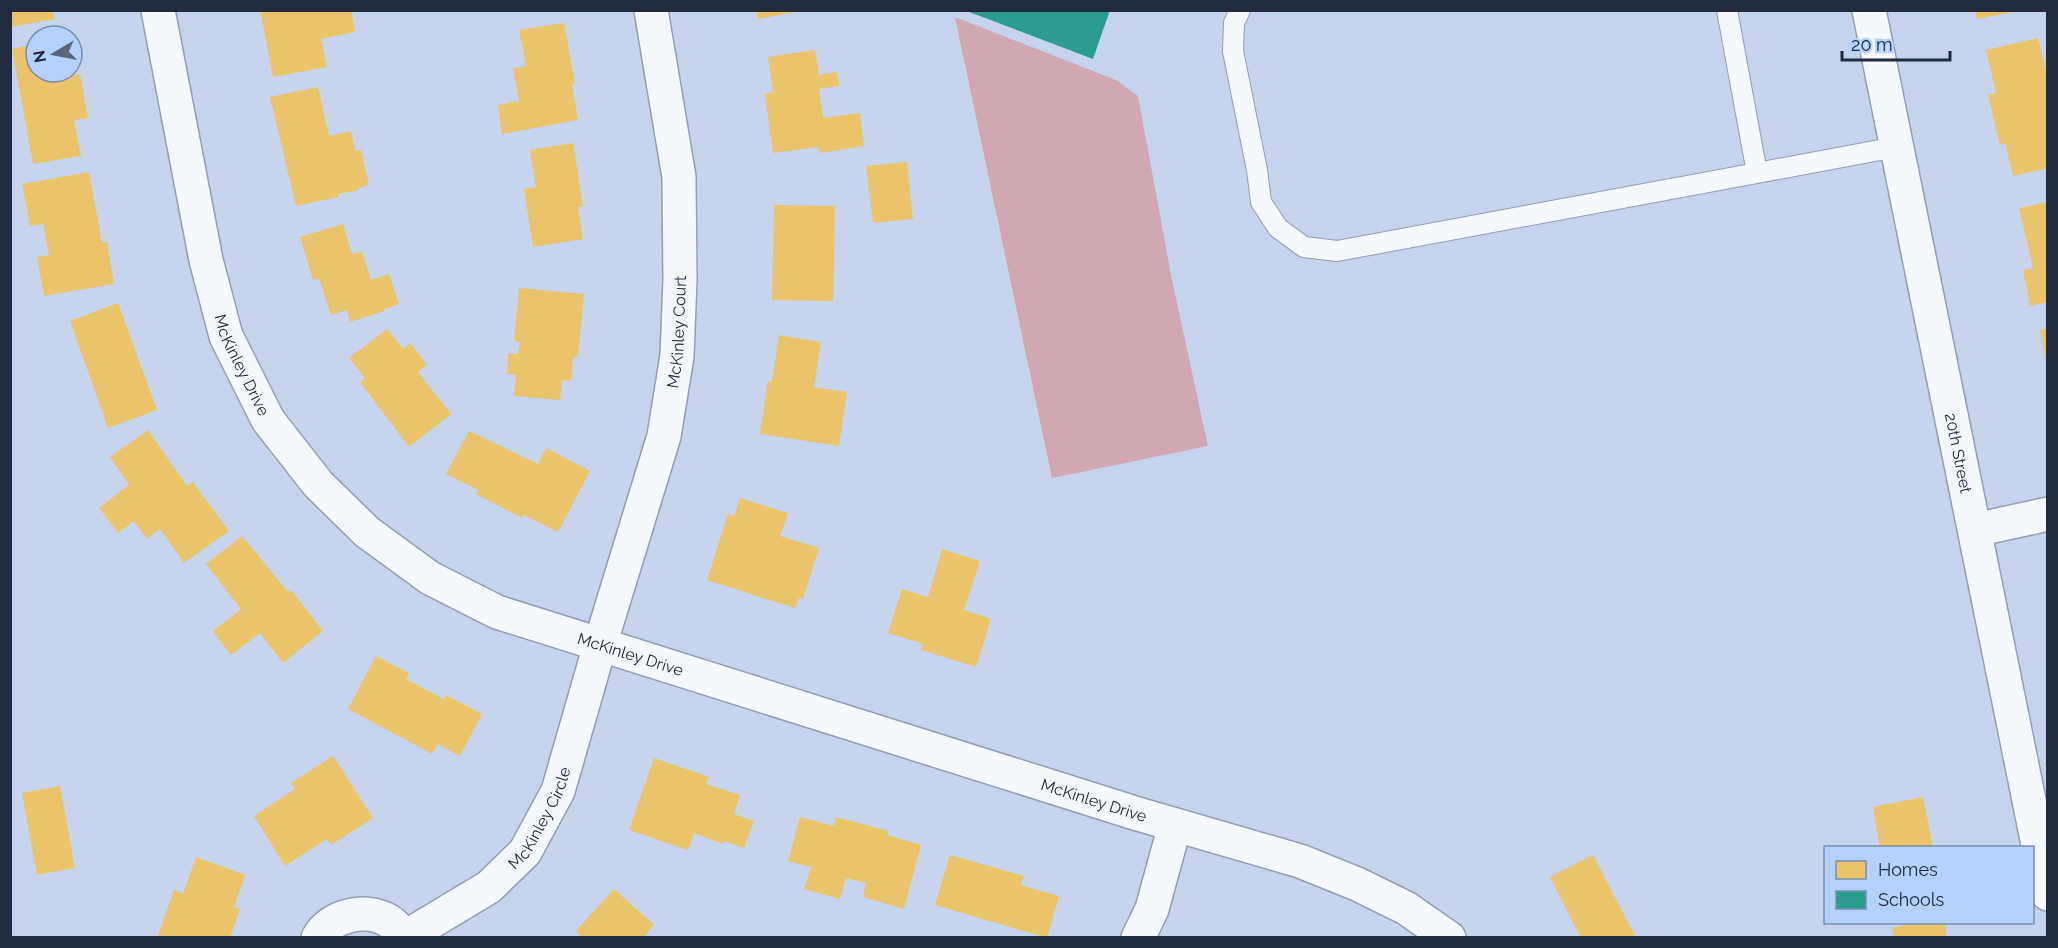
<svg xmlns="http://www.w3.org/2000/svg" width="2058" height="948" viewBox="0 0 2058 948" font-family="Raleway,sans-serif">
<rect width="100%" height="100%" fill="#c5d4ec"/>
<!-- green -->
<path fill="#d1a7b2" d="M955,17L1116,80L1138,96L1172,280L1208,446L1052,478Z"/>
<!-- homes -->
<path fill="#e9c46a" d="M10,10H53L55,19L10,27Z
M260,10H351L355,32L321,39L327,67L273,77Z
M756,10H796L797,12L758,19Z
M1975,10H2013L2014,12L1977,19Z
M564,23L575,83L572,84L578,120L502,134L498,105L519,101L513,68L526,66L519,30Z
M2038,38L2048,79V168L2013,176L2005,143L2000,145L1988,95L1996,93L1986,50Z
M36,44V72H72L73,75L80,74L88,118L74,120L81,156L33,164L12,49Z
M815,50L819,75L837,72L839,86L819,89L823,118L860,113L864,146L820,153L819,147L773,153L765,94L773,92L768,57Z
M318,87L329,136L351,131L355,151L361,150L369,185L358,188L359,190L338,194L339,197L296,206L270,97Z
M573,143L583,206L578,207L583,239L533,247L524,189L536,187L530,150Z
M907,162L913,219L873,223L866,166Z
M89,172L102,243L107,242L114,284L44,296L37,257L49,255L43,224L30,226L22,184Z
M2048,202V302L2030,306L2023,270L2033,268L2019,208Z
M774,205L835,206L833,301L772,300Z
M343,224L352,254L362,252L371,280L389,274L399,304L384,309V311L350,322L347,310L331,315L319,278L313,280L300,237Z
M519,288L584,294L578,357H573L571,381L562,380L560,400L514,396L516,375L507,374L508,353L518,354L520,342L514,341Z
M118,303L157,410L108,428L70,321Z
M2048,328V361H2046L2040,330Z
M387,329L403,349L410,343L427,365L418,372L451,414L409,447L360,382L365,378L349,358Z
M779,335L821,342L814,387L847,392L839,446L760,434L768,381H772Z
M148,430L187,486L193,482L229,531L184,563L160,529L147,539L134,521L118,533L99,508L129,485L110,457Z
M469,431L538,464L546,448L590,471L558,532L524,515L522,518L476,494L478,490L446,474Z
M740,498L788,513L780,536L819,548L803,599L799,598L795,608L707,580L728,514L734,516Z
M242,536L288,592L291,590L323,631L283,663L260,633L231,655L213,631L241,609L206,564Z
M942,549L980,561L964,610L991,619L976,667L921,650L923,644L888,633L902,589L928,597Z
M376,656L409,673L406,679L444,699L446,695L482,714L460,756L438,744L432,754L348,709Z
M333,756L373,818L331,845L327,839L285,866L254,816L295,789L291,783Z
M654,758L709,777L706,784L740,795L734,814L754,821L744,848L724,841L723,844L694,833L688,850L629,830Z
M60,786L75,868L37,875L22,793Z
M1923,797L1933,848H1880L1873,807Z
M800,817L834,826L836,817L888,831L887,835L921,845L904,909L863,897L866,883L846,878L840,899L804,889L811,867L788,861Z
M950,855L1024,876L1021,885L1059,896L1047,938L935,905Z
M1593,855L1636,938H1581L1550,877Z
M196,857L245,875L234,907L240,909L230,938H157L174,890L183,894Z
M614,889L654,925L643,938H583L576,931Z
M1918,922H1944L1947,938H1894L1892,928Z"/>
<!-- schools -->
<path fill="#2a9d8f" d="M964,10H1110L1093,59Z"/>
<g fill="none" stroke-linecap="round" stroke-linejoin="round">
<!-- service casing -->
<g stroke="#929eb1" stroke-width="22">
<path id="service" d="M1240,10L1234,23L1233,51L1257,170L1261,202L1278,228L1304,247L1337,251L1757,173
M1727,10L1757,173L1896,147"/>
</g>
<!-- minor casing -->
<g stroke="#929eb1" stroke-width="36">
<g id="minor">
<path id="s1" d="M158,10L206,260L226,336L268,420L318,484L367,532L430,578L497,612L1138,814L1300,861L1357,884L1406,908L1449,938"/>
<path d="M1975,530L2048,514"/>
<path id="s2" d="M406,937L489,887L525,852L558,791L600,645L664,436L677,356L680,280L679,177L651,10"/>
<path d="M318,938C330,915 367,907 389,921C395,925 401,932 406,938"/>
<path d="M1138,938L1152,909L1175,825"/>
</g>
</g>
<!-- tertiary casing -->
<g stroke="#929eb1" stroke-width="36">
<g id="tertiary">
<path id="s3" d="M1869,10L2048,894"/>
</g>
</g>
<!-- service -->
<use href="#service" stroke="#f6f9fc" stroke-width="20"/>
<!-- minor -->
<use href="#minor" stroke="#f6f9fc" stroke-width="33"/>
<!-- tertiary -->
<use href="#tertiary" stroke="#f6f9fc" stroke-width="33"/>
</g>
<g text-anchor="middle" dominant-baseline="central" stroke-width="6" stroke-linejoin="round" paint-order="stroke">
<!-- street labels -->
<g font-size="16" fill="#212b3d" stroke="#b4d0fd">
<text stroke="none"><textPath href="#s2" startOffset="692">McKinley Court</textPath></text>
<text stroke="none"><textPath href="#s1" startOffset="366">McKinley Drive</textPath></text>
<text stroke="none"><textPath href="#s3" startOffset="452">20th Street</textPath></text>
<text stroke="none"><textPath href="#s1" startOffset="870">McKinley Drive</textPath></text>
<text stroke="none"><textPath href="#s1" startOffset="1356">McKinley Drive</textPath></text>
<text stroke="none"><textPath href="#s2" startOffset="184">McKinley Circle</textPath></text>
</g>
</g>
<!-- border -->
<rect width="2058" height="948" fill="none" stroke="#212b3d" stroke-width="24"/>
<!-- legend -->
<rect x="1824" y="846" width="210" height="78" fill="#b4d0fd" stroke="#798eb0" stroke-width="1.5"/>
<rect x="1836" y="861" width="30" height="18" fill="#e9c46a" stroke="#798eb0" stroke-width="1.5"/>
<text x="1878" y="876" font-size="18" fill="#212b3d">Homes</text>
<rect x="1836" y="891" width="30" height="18" fill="#2a9d8f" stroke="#798eb0" stroke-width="1.5"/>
<text x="1878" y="906" font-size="18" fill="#212b3d">Schools</text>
<!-- north arrow -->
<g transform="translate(54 54) rotate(260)"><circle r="28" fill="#b4d0fd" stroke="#798eb0" stroke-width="1.5"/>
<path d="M0-4.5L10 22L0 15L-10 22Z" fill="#5a667a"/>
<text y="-9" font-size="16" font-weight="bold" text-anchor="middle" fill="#212b3d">N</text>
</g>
<!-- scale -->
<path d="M1842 51v9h108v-9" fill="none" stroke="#212b3d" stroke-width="3"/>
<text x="1851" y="51" font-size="18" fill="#212b3d" stroke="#b4d0fd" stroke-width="4.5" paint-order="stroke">20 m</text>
</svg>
